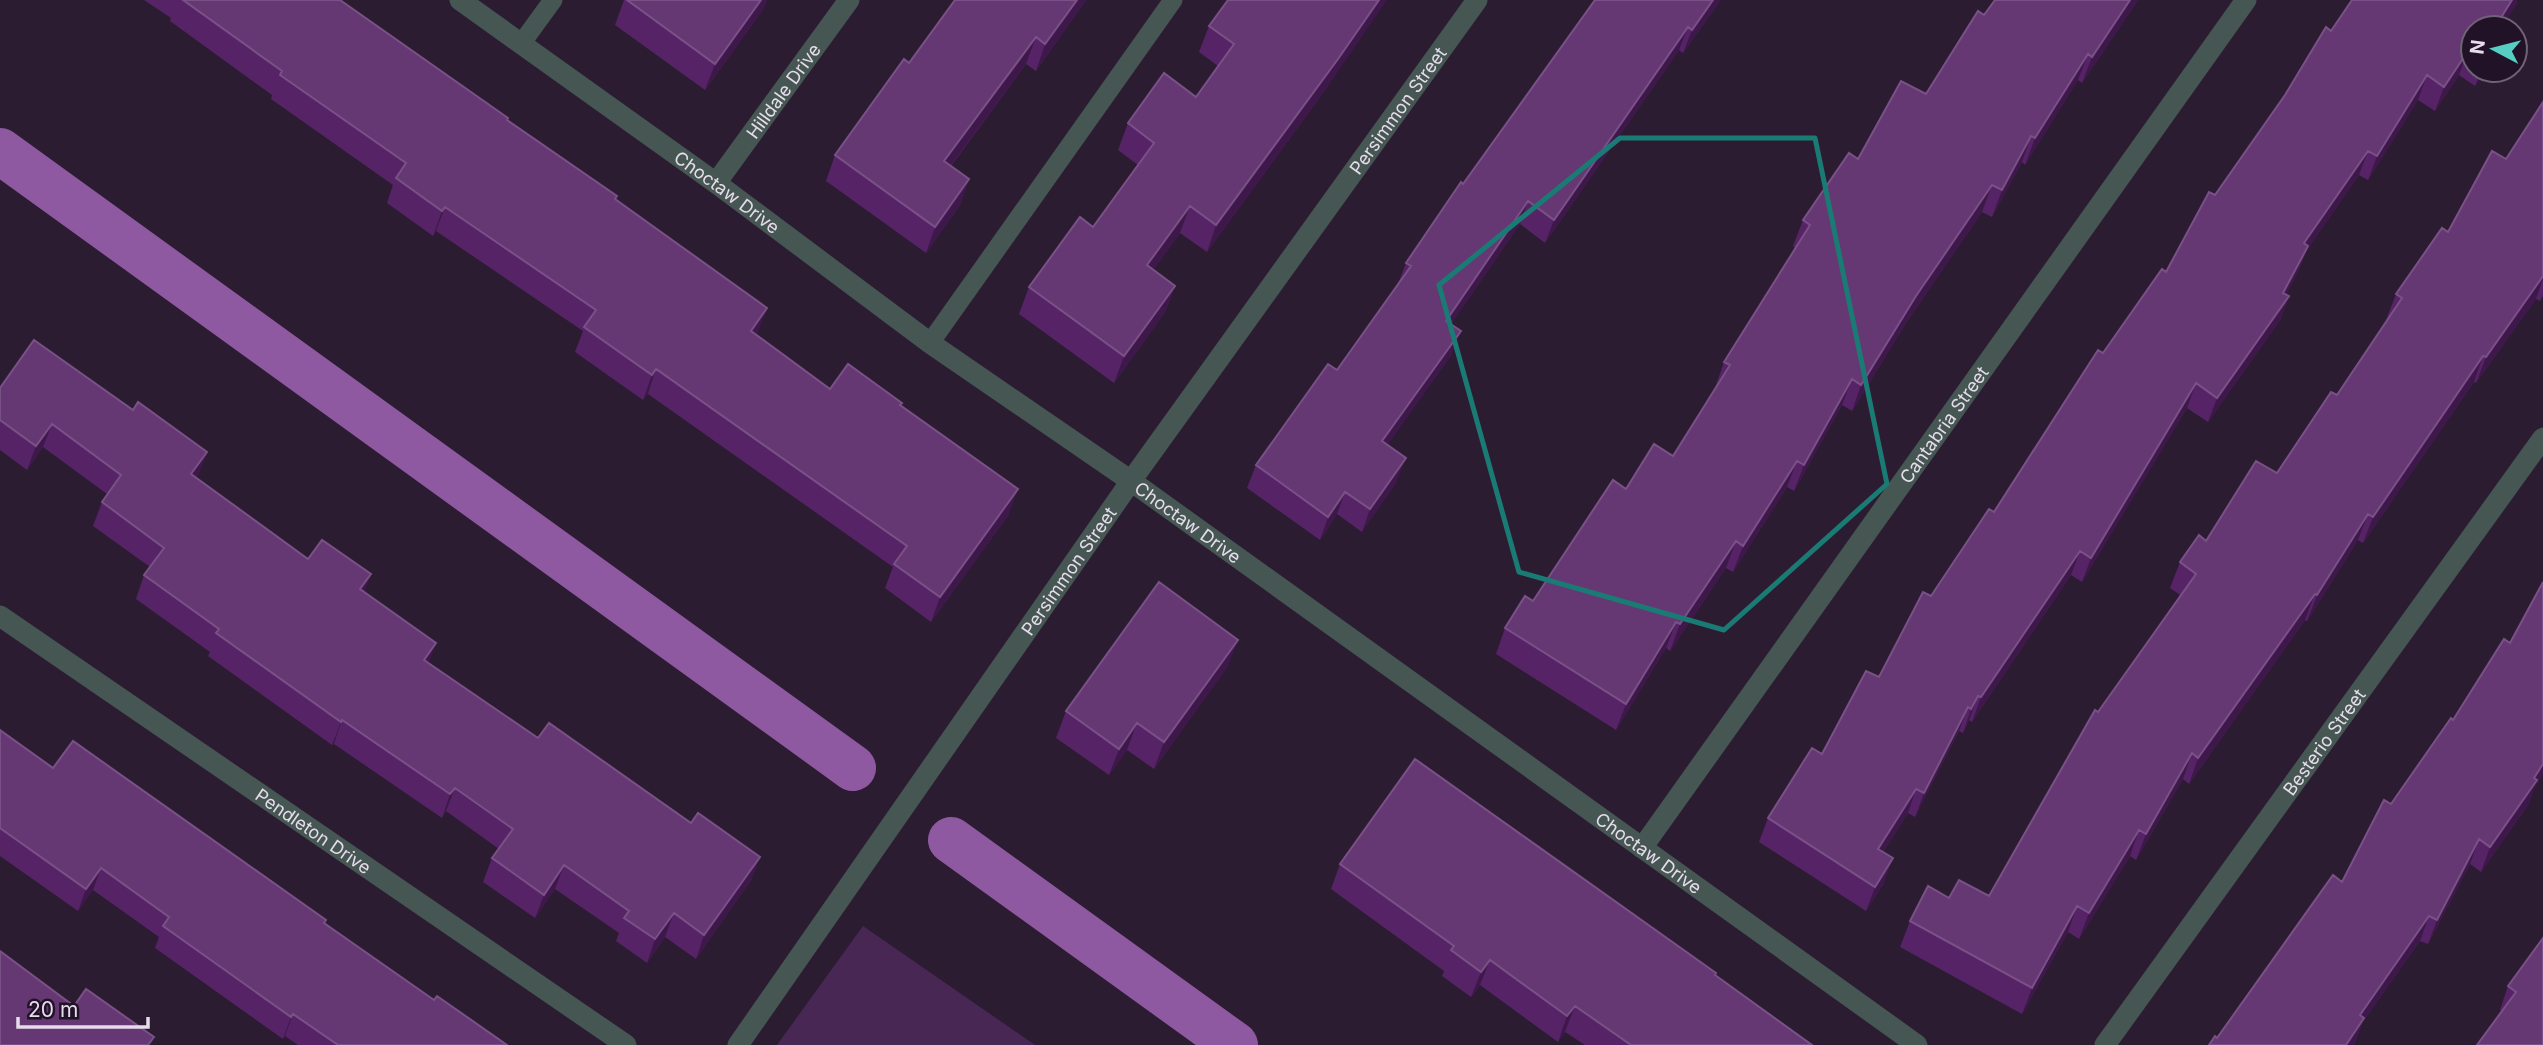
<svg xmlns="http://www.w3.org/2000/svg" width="2543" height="1045" viewBox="0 0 2543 1045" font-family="Inter,sans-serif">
<rect width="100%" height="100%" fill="#2c1c32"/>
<!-- green -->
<path fill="#482754" d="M863,926L1035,1045H777Z"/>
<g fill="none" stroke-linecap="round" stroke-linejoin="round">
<!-- canal -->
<path stroke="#8f59a2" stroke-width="46" d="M0,151L853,768
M951,840L1235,1045"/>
<!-- lane -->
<path stroke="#455653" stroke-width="19" d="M521,44L553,0
M930,343L1173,0"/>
<!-- street -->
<g stroke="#455653" stroke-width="21">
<path id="s1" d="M460,0L716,183L930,343L1131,481L1917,1045"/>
<path id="s2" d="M716,183L849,0"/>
<path id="s3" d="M0,616L626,1045"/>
<path id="s4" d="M1642,848L2246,0"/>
<path id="s5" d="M738,1045L1131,481L1477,0"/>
<path id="s6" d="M2105,1045L2543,438"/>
</g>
</g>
<!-- wall -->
<path fill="#562466" d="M144,0H340L767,308L756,335L830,389L902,403L901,405L1009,514L931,622L885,588L893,567L648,394L643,400L575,352L583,331L436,231L433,236L387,203L393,185L271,99L272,95L170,21L171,18Z
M624,0H767L762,11L705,90L615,25Z
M955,0H1086L1036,71L1026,64L951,166L969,179L960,205L926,253L826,181L835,155L909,63Z
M1721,0L1683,53L1679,50L1545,243L1520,224L1451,324L1452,354L1387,445L1397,481L1362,532L1337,514L1320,540L1247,488L1256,465L1337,370L1398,284L1406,263L1463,184Z
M1995,0H2138L2082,83L2078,80L2025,165L2022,162L1992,217L1982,212L1906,323L1852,411L1842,405L1794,491L1787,487L1733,572L1726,568L1670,651L1666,648L1616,730L1496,654L1505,628L1533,601L1626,489L1673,456L1715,388L1724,362L1795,248L1793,246L1803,220L1858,159L1926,94Z
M2352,0H2517L2516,5L2501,27L2473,28V70H2486L2475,86L2459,75L2435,111L2418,100L2368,180L2359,175L2306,251L2299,270L2286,294L2289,296L2280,320L2208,422L2187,408L2082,582L2071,575L1972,722L1969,720L1963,733L1959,731L1915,817L1908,813L1883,852L1884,883L1866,911L1759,842L1768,818L1822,754L1879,677L1931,596L1994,512L2103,353L2166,272L2215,195Z
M1209,26L1328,86L1207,252L1180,233L1153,270L1175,286L1165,312L1114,383L1019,314L1029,287L1093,227L1138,165L1118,150L1128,123L1196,97L1218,66L1199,52Z
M2543,102V295L2540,301L2536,299L2476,383L2474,382L2363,543L2358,540L2307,621L2305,620L2189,784L2183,779L2136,860L2130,856L2079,939L2068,932L2022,1014L1900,947L1910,921L1949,898L1989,896L2098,712L2180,595L2170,588L2180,562L2206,541L2277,473L2337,395L2387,320H2386L2396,294L2448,232L2506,159Z
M0,388L133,410L207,452L197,478L308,559L365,592L429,663L538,738L691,823L760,857L751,880L696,959L665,937L647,963L616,941L619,933L555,889L535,918L483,882L492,858L499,849L446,811L442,818L334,744L332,745L208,656L210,652L136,599L144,575L150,567L93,526L102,502L107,494L43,447L27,470L0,450Z
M1228,666L1154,769L1127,750L1109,775L1056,738L1066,711Z
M0,730L53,768L325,923L434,1000L507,1045H298L285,1036L283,1039L155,948L159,937L93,890L78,911L0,856Z
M2534,789L2528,805L2481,872L2470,864L2428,944L2420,941L2362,1023L2355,1043L2217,1038L2342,882L2391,804Z
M1340,864L1715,975L1812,1045H1585L1565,1032L1558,1042L1480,985L1471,997L1442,976L1444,971L1331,889Z
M2543,938V1045L2500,1010L2508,986Z"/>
<!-- shaded-wall -->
<path fill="#3f184b" d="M761,0H767L762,11L705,90L715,64Z
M1077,0H1086L1036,71L1045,44Z
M1379,0H1387L1328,86L1207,252L1216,225Z
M1713,0H1721L1683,53L1692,30Z
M2130,0H2138L2082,83L2092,57Z
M2512,0H2517L2516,5L2501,28L2497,24Z
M1688,27L1679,50L1545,243L1554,220Z
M1036,37L1026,64L934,188L944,161Z
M2468,51L2459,75L2435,111L2444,87Z
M2088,54L2078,80L2025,165L2035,138Z
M2481,70H2486L2475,86Z
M2427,75L2418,100L2368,180L2377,156Z
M2031,136L2022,162L1992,217L2002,190Z
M2368,151L2359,175L2306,251L2299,270L2274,316L2289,296L2280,320L2208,422L2217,398L2283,293L2304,243Z
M969,179L960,205L926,253L935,227Z
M1992,185L1982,212L1906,323L1852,411L1861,385L1916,296Z
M1528,201L1520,224L1438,343L1446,321Z
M1190,206L1180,233L1137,292L1147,265Z
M445,207L436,231L433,236L442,211Z
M2543,276V279L2536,299L2476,383L2486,357Z
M1175,286L1165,312L1114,383L1124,356Z
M767,308L758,333L742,356L751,331Z
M1461,331L1452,354L1374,464L1382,441Z
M2483,356L2474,382L2363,543L2373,517Z
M656,369L648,394L643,400L652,375Z
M1852,379L1842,405L1794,491L1804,465Z
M2196,383L2187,408L2082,582L2091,558Z
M52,424L43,447L27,470L36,446Z
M207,452L198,476L183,498L191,474Z
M1406,458L1397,481L1362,532L1370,509Z
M1797,461L1787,487L1733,572L1743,546Z
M1018,489L1009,514L931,622L940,597Z
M1345,492L1337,514L1320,540L1328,517Z
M2368,514L2358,540L2307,621L2317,595Z
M1736,541L1726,568L1670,651L1680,624Z
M2080,551L2071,575L1972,722L1981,697Z
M371,574L362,598L360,589Z
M2315,594L2305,620L2189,784L2198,758Z
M1676,622L1666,648L1616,730L1626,704Z
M1238,640L1228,666L1154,769L1164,742Z
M436,643L428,666L424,660Z
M1978,696L1969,720L1963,733L1971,709Z
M1968,707L1959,731L1915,817L1924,793Z
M342,720L334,744L332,745L341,722Z
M1137,723L1127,750L1109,775L1119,749Z
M2192,753L2183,779L2136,860L2146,834Z
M2543,764V775L2534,789L2528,805L2481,872L2490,847Z
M455,788L446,811L442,818L450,794Z
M1916,789L1908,813L1869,873L1878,849Z
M2139,830L2130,856L2079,939L2089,913Z
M2479,839L2470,864L2428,944L2437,920Z
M760,857L751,880L696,959L704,935Z
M1893,858L1884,883L1866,911L1875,887Z
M564,865L555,889L535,918L544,895Z
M101,868L93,890L78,911L86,889Z
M2077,906L2068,932L2022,1014L2032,988Z
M674,913L665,937L647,963L655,939Z
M2429,916L2420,941L2362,1023L2355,1043L2354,1045H2346L2360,1015Z
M1490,960L1480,985L1471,997L1481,972Z
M1575,1006L1565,1032L1558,1042L1567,1016Z
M293,1014L285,1036L283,1039L291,1017Z"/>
<!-- building -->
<path fill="#653874" stroke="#7a5187" stroke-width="2" d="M183,0H340L508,118L507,120L617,196L615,199L767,308L751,331L830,389L848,364L902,403L900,405L1018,489L940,597L894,564L907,546L656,369L652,375L584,327L596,310L445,207L442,211L396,178L406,163L280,75L282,71Z
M627,0H761L715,64Z
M955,0H1077L1045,44L1036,37L944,161L969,179L935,227L835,155L904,59L909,63Z
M1228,0H1379L1338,59L1216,225L1190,206L1147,265L1175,286L1124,356L1029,287L1080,217L1093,227L1154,143L1128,123L1164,73L1196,97L1234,44L1209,26Z
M1595,0H1713L1692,30L1688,27L1554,220L1528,201L1446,321L1461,331L1382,441L1406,458L1370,509L1345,492L1328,517L1256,465L1328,364L1337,370L1411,266L1406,263L1461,182L1463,184Z
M1995,0H2130L2092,57L2088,54L2035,138L2031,136L2002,190L1992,185L1916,296L1861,385L1852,379L1804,465L1797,461L1743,546L1736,541L1680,624L1676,622L1626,704L1505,628L1525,596L1533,601L1613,480L1626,489L1654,444L1673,456L1730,365L1724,362L1810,225L1803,220L1849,153L1858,159L1901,81L1926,94L1978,11L1984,15Z
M2352,0H2512L2497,24L2502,28H2473V54L2468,51L2444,87L2427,75L2377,156L2368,151L2304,243L2308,246L2283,293L2289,296L2217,398L2196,383L2091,558L2080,551L1981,697L1978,696L1971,709L1968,707L1924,793L1916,789L1878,849L1893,858L1875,887L1768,818L1812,748L1822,754L1866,671L1879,677L1923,592L1931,596L1989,509L1994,512L2098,350L2103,353L2162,269L2166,272L2209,192L2215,195L2285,95L2326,27L2331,31Z
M2543,102V276L2486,357L2483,356L2373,517L2368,514L2317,595L2315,594L2198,758L2192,753L2146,834L2139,830L2089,913L2077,906L2032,988L1910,921L1928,886L1949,898L1959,880L1989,896L2095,710L2098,712L2196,574L2180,562L2199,535L2206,541L2256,461L2277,473L2331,392L2337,395L2402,298L2396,294L2442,228L2448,232L2492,151L2506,159Z
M34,340L133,410L138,402L207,452L191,474L308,559L322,540L371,574L360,589L436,643L424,660L538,738L549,723L691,823L698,813L760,857L704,935L674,913L655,939L624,918L629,911L564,865L544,895L492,858L513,829L455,788L450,794L342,720L341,722L216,633L219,629L144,575L164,548L102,502L121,475L52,424L36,446L0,420V388Z
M1159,582L1238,640L1164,742L1137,723L1119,749L1066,711Z
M2543,582V764L2534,778L2537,780L2490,847L2479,839L2437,920L2429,916L2360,1015L2364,1018L2346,1045H2209L2215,1036L2217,1038L2333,875L2342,882L2384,800L2391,804L2451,718L2453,720L2504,639L2510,643Z
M0,730L53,768L73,741L326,920L324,923L434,1000L437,996L507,1045H338L293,1014L291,1017L163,926L169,917L101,868L86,889L0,828Z
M1415,759L1716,973L1715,975L1812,1045H1631L1575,1006L1567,1016L1490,960L1481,972L1451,950L1454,946L1340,864Z
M2543,938V1045H2477L2516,992L2508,986Z
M0,951L74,1006L86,989L154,1037L148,1045H0Z"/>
<!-- marked area -->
<path fill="none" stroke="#1a7b74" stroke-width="5" stroke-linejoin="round" d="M1620,138H1815L1887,484L1724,630L1519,572L1439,285Z"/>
<g text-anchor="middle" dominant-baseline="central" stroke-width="6" stroke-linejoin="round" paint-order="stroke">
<!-- street labels -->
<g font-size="18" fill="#e6dcea" stroke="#221228">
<text stroke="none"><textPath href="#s2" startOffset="114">Hilldale Drive</textPath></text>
<text stroke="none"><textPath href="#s5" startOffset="1144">Persimmon Street</textPath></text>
<text stroke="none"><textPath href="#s1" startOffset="329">Choctaw Drive</textPath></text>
<text stroke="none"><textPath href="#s4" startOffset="520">Cantabria Street</textPath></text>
<text stroke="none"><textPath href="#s1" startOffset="896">Choctaw Drive</textPath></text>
<text stroke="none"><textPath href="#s5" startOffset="578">Persimmon Street</textPath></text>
<text stroke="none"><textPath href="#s6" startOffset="374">Besterio Street</textPath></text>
<text stroke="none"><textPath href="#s3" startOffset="380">Pendleton Drive</textPath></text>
<text stroke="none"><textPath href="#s1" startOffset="1463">Choctaw Drive</textPath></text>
</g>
</g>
<!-- north arrow -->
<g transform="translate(2494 49) rotate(277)"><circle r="33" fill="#221228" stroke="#706376" stroke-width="2"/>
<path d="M0-5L12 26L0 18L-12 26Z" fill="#56cec3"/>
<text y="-10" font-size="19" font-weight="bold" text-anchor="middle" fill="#e6dcea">N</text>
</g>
<!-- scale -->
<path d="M18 1017v10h130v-10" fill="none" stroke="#e6dcea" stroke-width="3.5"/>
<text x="28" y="1017" font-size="21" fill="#e6dcea" stroke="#221228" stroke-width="5" paint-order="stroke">20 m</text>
</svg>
